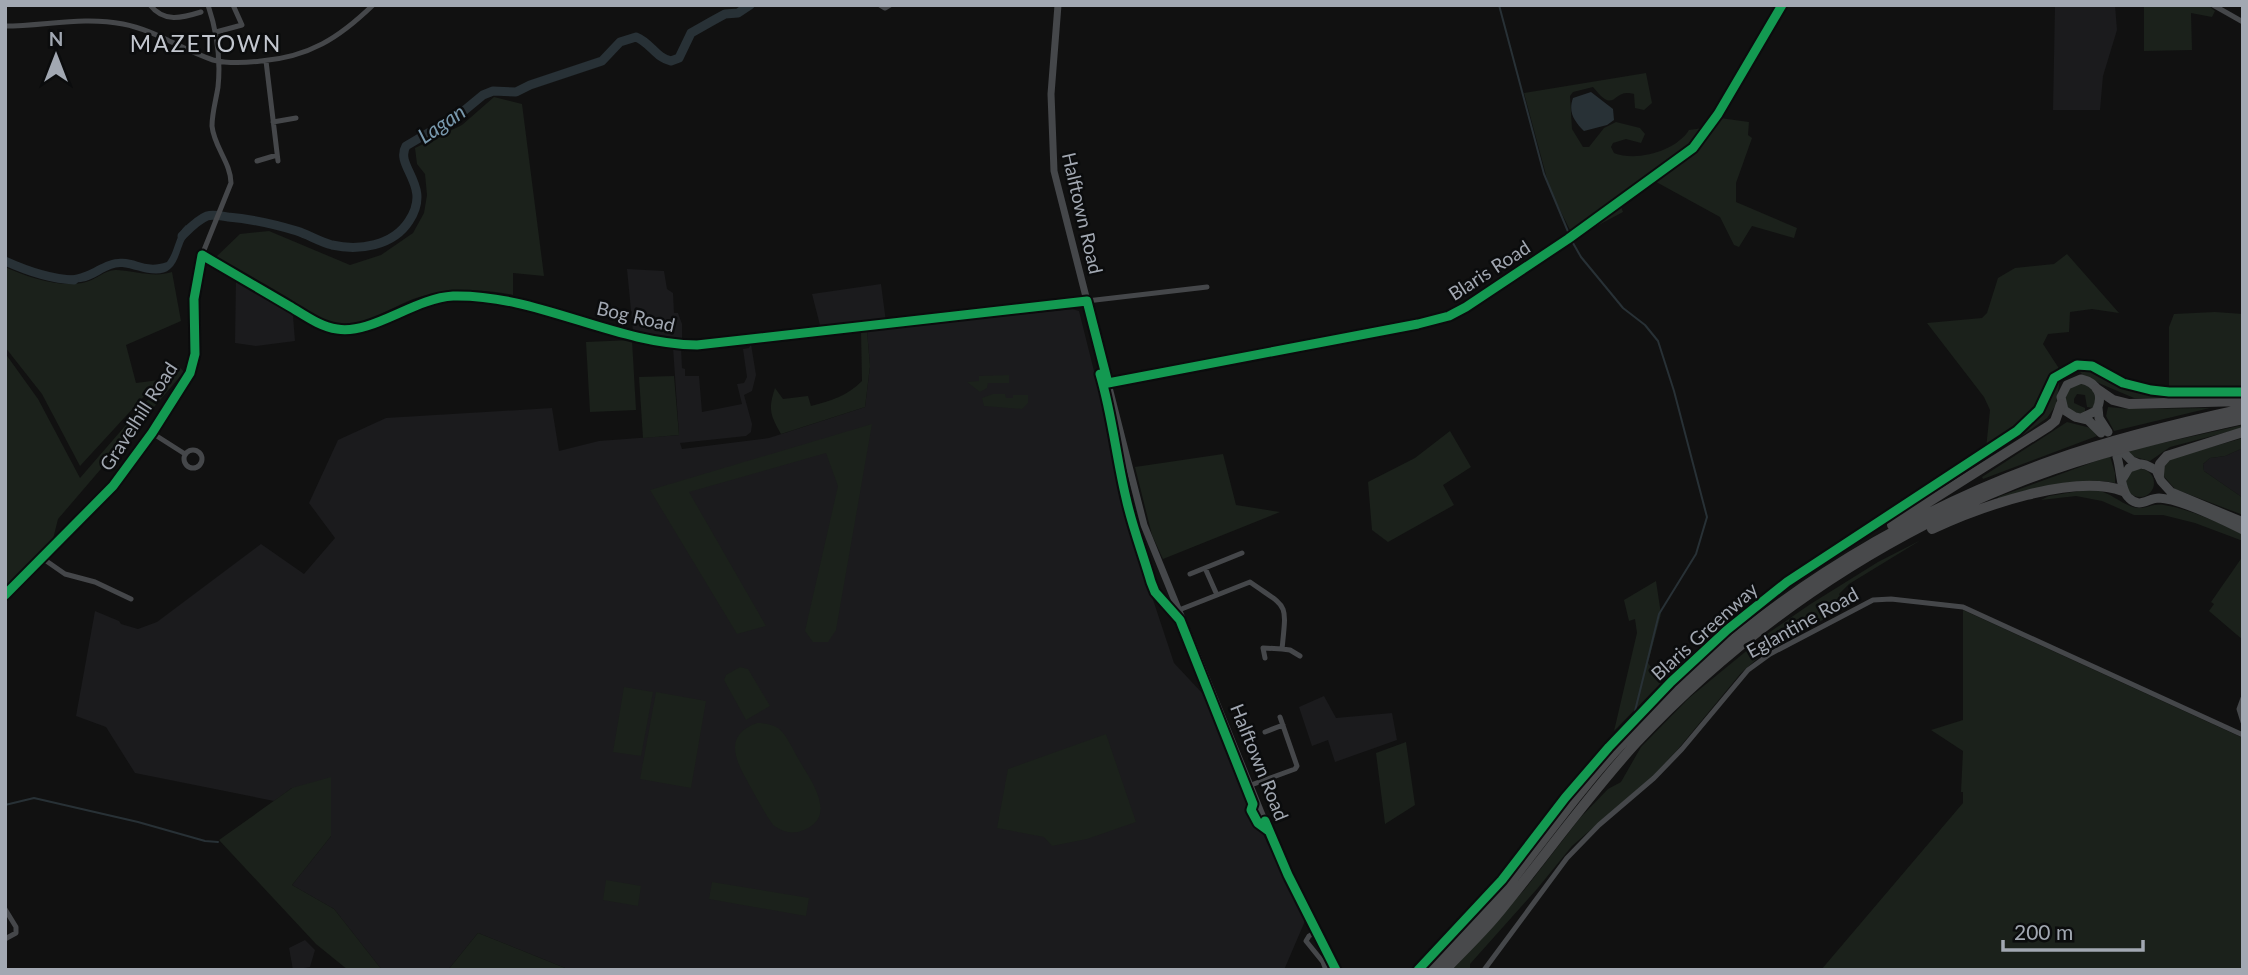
<svg xmlns="http://www.w3.org/2000/svg" width="2248" height="975" viewBox="0 0 2248 975" font-family="Lato,sans-serif">
<rect width="100%" height="100%" fill="#111"/>
<!-- built -->
<path fill="#1b1b1d" d="M2055,5H2115L2117,30L2103,76L2100,110H2053Z
M627,269L664,271L667,289L673,293L674,313H678L682,324V342L633,331Z
M236,277L303,316H293L295,341L256,346L235,343Z
M881,284L886,322L821,329L812,294Z
M1072,309L1079,311L1099,391L1120,500L1174,663L1203,694L1238,782L1305,921L1284,970H570L478,933L448,970H382L334,909L292,885L331,836L292,788L274,801L135,773L106,727L76,716L95,611L119,621L121,624L138,629L157,622L261,544L304,574L335,538L309,503L338,440L386,418L552,408L559,451L599,441L679,435L673,347H681L682,368L685,369V376H699L702,412L742,404L737,384L744,383L747,377L743,349L749,348L751,344L756,375L752,391L744,395L752,424L751,432L746,436L680,443L682,449L769,438L865,407L870,366L867,331Z
M2243,448V498L2204,471L2203,464L2210,458L2225,456Z
M1324,696L1336,718L1392,713L1397,740L1335,762L1328,740L1312,746L1299,707Z
M305,940L315,950L310,967L293,970L289,948Z"/>
<!-- green -->
<path fill="#1b211b" d="M2144,5H2208L2215,11L2212,17L2191,13L2192,50L2144,51Z
M1646,73L1652,103L1644,110L1635,108L1634,94C1611,87 1617,117 1593,87L1573,92L1570,96L1572,129L1583,147H1589L1604,128L1616,122L1640,128L1645,134L1641,143L1626,139L1613,143L1611,147L1614,153C1637,162 1676,151 1689,130L1711,127L1720,118L1749,122L1748,135L1752,138L1736,183V202L1797,228L1794,238L1752,226L1739,247L1734,245L1720,217L1649,178L1620,204L1623,212L1574,238L1550,190L1524,93Z
M494,97L522,104L544,276L513,273V295C485,288 444,289 416,298C393,306 366,326 340,324C322,322 302,306 287,297C263,283 240,270 216,257L240,234L269,231L350,265L381,255L413,233L424,213L427,195L425,174L417,164L415,148L462,125Z
M2067,254L2119,313L2092,309L2070,312L2069,332L2048,334L2043,344L2060,370L2048,382L2034,415L2019,429L1986,449L1990,410L1984,397L1927,323L1982,318L1987,313L1998,278L2015,268L2054,264Z
M5,267C27,277 62,289 86,282C97,279 106,269 117,270C136,271 154,278 172,272L181,321L126,345L136,383L159,380L80,466L42,394L5,347Z
M2215,312L2243,314V391H2169V327L2174,314Z
M867,331L870,366L865,407L781,434C770,415 768,409 775,388L783,399L808,396L811,406C831,401 847,396 862,381L861,332Z
M632,340L636,410L590,412L586,342Z
M5,353L38,399L80,478L178,365L184,372L58,519L52,543L5,589Z
M2081,366L2091,368L2139,390L2172,394L2243,396L2211,399L2134,398L2101,384L2083,375L2076,368Z
M1009,375V383H988L987,388L980,392L967,382L979,381V376Z
M674,376L679,435L643,438L639,377Z
M2060,378L2056,405L2047,418L2020,437C2030,425 2042,413 2049,399C2053,390 2052,385 2060,378Z
M2080,383C2093,387 2099,395 2093,408L2087,407L2085,395L2077,394L2074,399V403L2085,408V414C2074,415 2070,411 2064,402L2068,389Z
M993,394H1005L1006,398H1013V395H1028V403L1022,409L984,406L982,398Z
M2108,407L2130,409L2210,408L2114,431L2106,416Z
M2067,422L2091,428L2097,436L1983,479L1982,477Z
M872,424L836,630L828,642H813L805,631L838,486L826,453L689,492L766,626L737,634L650,490Z
M2243,425V428L2170,447L2150,461L2131,456L2126,451Z
M1450,431L1471,467L1443,485L1454,505L1388,542L1372,530L1368,482L1415,458Z
M2243,438V448L2225,456L2210,458L2203,464L2204,471L2243,498V515L2175,489L2161,473L2166,460Z
M1223,454L1236,505L1280,512L1163,559L1152,535L1135,467Z
M2110,456L2115,473V483C2078,475 2035,491 1998,499V497Z
M2126 483a14 14 0 1 1 28 0a14 14 0 1 1-28 0Z
M2091,489C2113,492 2119,504 2137,508C2146,509 2154,503 2164,505C2190,509 2219,523 2243,534V541L2195,523L2163,515H2134L2102,501L2076,496L2041,500L2049,496Z
M1921,540L1849,584L1839,594L1845,608L1767,650L1741,673L1679,748L1654,775L1572,846L1537,889L1470,964V970H1452L1525,889L1580,818L1608,789L1621,782L1641,747L1689,698L1767,634L1809,605L1878,562Z
M2243,556V640L2209,611L2214,604L2211,602Z
M1656,581L1661,614L1648,663L1662,682L1614,731L1637,633L1635,619L1629,621L1624,600Z
M1963,610L2243,738V970H1821L1963,803V792H1961L1963,751L1931,730L1963,720Z
M740,667L748,669L770,706L746,720L724,680L726,675Z
M624,687L653,692L641,756L613,752Z
M656,692L706,701L691,788L640,779Z
M757,723C765,723 771,724 778,728C787,735 793,750 799,760C811,781 838,816 804,830C792,835 783,832 773,825C764,812 757,799 750,786C737,763 721,736 757,723Z
M1106,734L1136,822L1087,839L1052,846L1044,837L997,828L1008,769Z
M1406,742L1415,805L1385,824L1376,753Z
M331,777V836L292,885L334,909L382,970H348L316,944L219,840L292,788Z
M606,880L641,886L638,906L603,900Z
M712,882L809,898L806,916L709,899Z
M478,933L570,970H448Z"/>
<!-- water -->
<path fill="#283136" d="M1591,92L1613,109L1614,120L1607,125L1584,131C1574,121 1568,112 1573,98Z
M186,225L191,231C180,241 181,260 170,269C158,280 135,268 122,267C109,266 99,277 86,281C79,283 72,282 64,282L65,276C88,276 101,260 118,259C137,257 144,270 167,262C176,250 175,235 186,225Z"/>
<g fill="none" stroke-linecap="round" stroke-linejoin="round">
<!-- stream -->
<path stroke="#283136" stroke-width="2" d="M1499,5L1544,174L1569,234
M1573,243L1581,257L1623,308L1645,325L1658,341L1674,391L1707,517L1696,554L1659,614L1634,715
M5,805L34,798L138,822L205,841L218,842"/>
<!-- river -->
<path stroke="#283136" stroke-width="9" d="M182,236C189,229 197,220 207,216C213,214 222,216 228,217C252,219 274,224 297,231C309,235 320,242 332,245C359,251 393,246 409,221C433,185 394,167 406,146L460,114L483,95L493,91L516,92L530,85L602,61L620,42L636,37C651,43 656,58 671,61L679,58L691,33L714,20L725,14L738,13L750,5
M5,261C27,271 50,279 74,280"/>
<!-- minor -->
<path stroke="#45474a" stroke-width="5" d="M150,5C164,23 182,18 201,12
M880,5L885,8L890,5
M2213,5L2243,22
M5,26C45,26 83,16 123,24C155,30 182,50 213,60C229,64 245,63 261,61C309,57 339,38 373,5
M216,32L242,25L233,5
M266,61L278,161
M273,122L296,118
M257,161L277,155
M202,255L308,317L334,329L357,328L425,301L450,296H474L505,301L659,342L697,345L733,342L1207,287
M1108,383L1418,324L1449,316L1466,307L1568,239L1693,148L1718,114L1782,5
M152,433L185,454
M184 459a9 9 0 1 1 18 0a9 9 0 1 1-18 0Z
M42,558L65,574L95,582L131,599
M1205,568L1217,595
M1190,574L1242,553
M5,595L113,486L152,433L190,373L195,354L194,299L197,273L202,255L231,183C231,163 214,147 212,126C212,113 216,100 218,87C221,59 217,32 208,5
M1179,610L1250,582C1288,609 1287,600 1282,649L1290,650L1300,656
M1265,658L1263,648L1282,649
M2243,698L2239,709L2243,722
M1265,732L1283,725
M1251,785L1295,769L1297,766L1280,717
M1317,931L1309,936L1306,941L1323,962L1326,970
M5,939L16,933V927L5,909
M1484,970L1567,858L1599,825L1654,778L1682,749L1748,670L1770,654L1873,600L1891,599L1963,607L2243,735"/>
<!-- tertiary -->
<path stroke="#45474a" stroke-width="7" d="M1058,5L1051,94L1054,171L1144,525L1273,842L1336,970"/>
<!-- trunk -->
<path stroke="#484a4c" stroke-width="9" d="M2098,408L2099,418L2108,432
M2081,418L2096,411C2104,396 2098,383 2081,379L2067,385L2061,397L2064,410L2075,417L2088,420L2101,433
M2124,453L2132,461L2139,464
M2117,457C2121,469 2120,490 2129,498C2140,509 2148,498 2159,498C2180,499 2223,520 2243,530
M2123,478L2129,468L2141,464L2146,465L2156,470L2161,481L2171,492L2243,522"/>
<!-- motorway -->
<path stroke="#48494b" stroke-width="10" d="M2097,389L2113,400L2129,404L2243,401
M2159,475L2160,464L2167,456L2243,432
M1892,525L2049,426L2055,421L2061,404
M1932,529C1979,507 2074,473 2123,491
M1432,970C1451,949 1472,930 1490,908C1536,851 1578,790 1629,736C1747,611 1892,517 2054,460C2116,438 2179,423 2243,409
M1445,970C1462,952 1480,935 1496,916C1543,859 1586,798 1636,743C1741,631 1871,541 2014,484C2088,455 2165,436 2243,419"/>
<!-- cycleway casing -->
<g stroke="#0b0c0d" stroke-width="13">
<path id="cycleway" d="M1100,374C1112,414 1116,456 1126,498C1132,526 1143,554 1151,582L1155,592L1180,620L1253,804L1251,810L1258,823L1269,831
M5,595L113,486L152,433L190,373L195,354L194,299L202,255C231,272 260,289 289,306C303,314 320,327 337,329C372,335 414,298 453,296C537,294 614,344 697,345L1087,301L1108,383L1418,324L1449,316L1466,307L1568,239L1693,148L1718,114L1782,5
M1265,821L1288,875L1336,970
M1418,970L1502,880L1565,798L1609,747L1671,682L1727,630L1787,582L2017,431L2039,410L2054,378L2077,365L2092,366L2123,383L2151,390L2169,392H2243"/>
</g>
<!-- cycleway -->
<use href="#cycleway" stroke="#139951" stroke-width="9"/>
</g>
<g text-anchor="middle" dominant-baseline="central" stroke-width="5" stroke-linejoin="round" paint-order="stroke">
<!-- street labels -->
<g font-size="19" fill="#a2a8b2" stroke="#0b0c0d">
<text transform="translate(1083 213) rotate(77)">Halftown Road</text>
<text transform="translate(1489 270) rotate(-33)">Blaris Road</text>
<text transform="translate(636 316) rotate(13)">Bog Road</text>
<text transform="translate(138 416) rotate(-57)">Gravelhill Road</text>
<text transform="translate(1802 622) rotate(-29)">Eglantine Road</text>
<text transform="translate(1704 631) rotate(-42)">Blaris Greenway</text>
<text transform="translate(1260 762) rotate(68)">Halftown Road</text>
</g>
<!-- water labels -->
<g font-size="21" font-style="italic" fill="#7999ae" stroke="#0b0c0d">
<text transform="translate(441 123) rotate(-34)">Lagan</text>
</g>
<!-- quarter labels -->
<g font-size="23" letter-spacing="2" fill="#c3c7cf" stroke="#0b0c0d">
<text x="206" y="43">MAZETOWN</text>
</g>
</g>
<!-- border -->
<rect width="2248" height="975" fill="none" stroke="#a2a8b2" stroke-width="14"/>
<!-- north arrow -->
<g transform="translate(56 56)" stroke="#0b0c0d" stroke-width="5" paint-order="stroke">
<path d="M0-5L12 26L0 18L-12 26Z" fill="#a2a8b2"/>
<text y="-10" font-size="19" font-weight="bold" text-anchor="middle" fill="#a2a8b2">N</text>
</g>
<!-- scale -->
<path d="M2003 940v10h140v-10" fill="none" stroke="#a2a8b2" stroke-width="3.5"/>
<text x="2014" y="940" font-size="21" fill="#a2a8b2" stroke="#0b0c0d" stroke-width="5" paint-order="stroke">200 m</text>
</svg>
